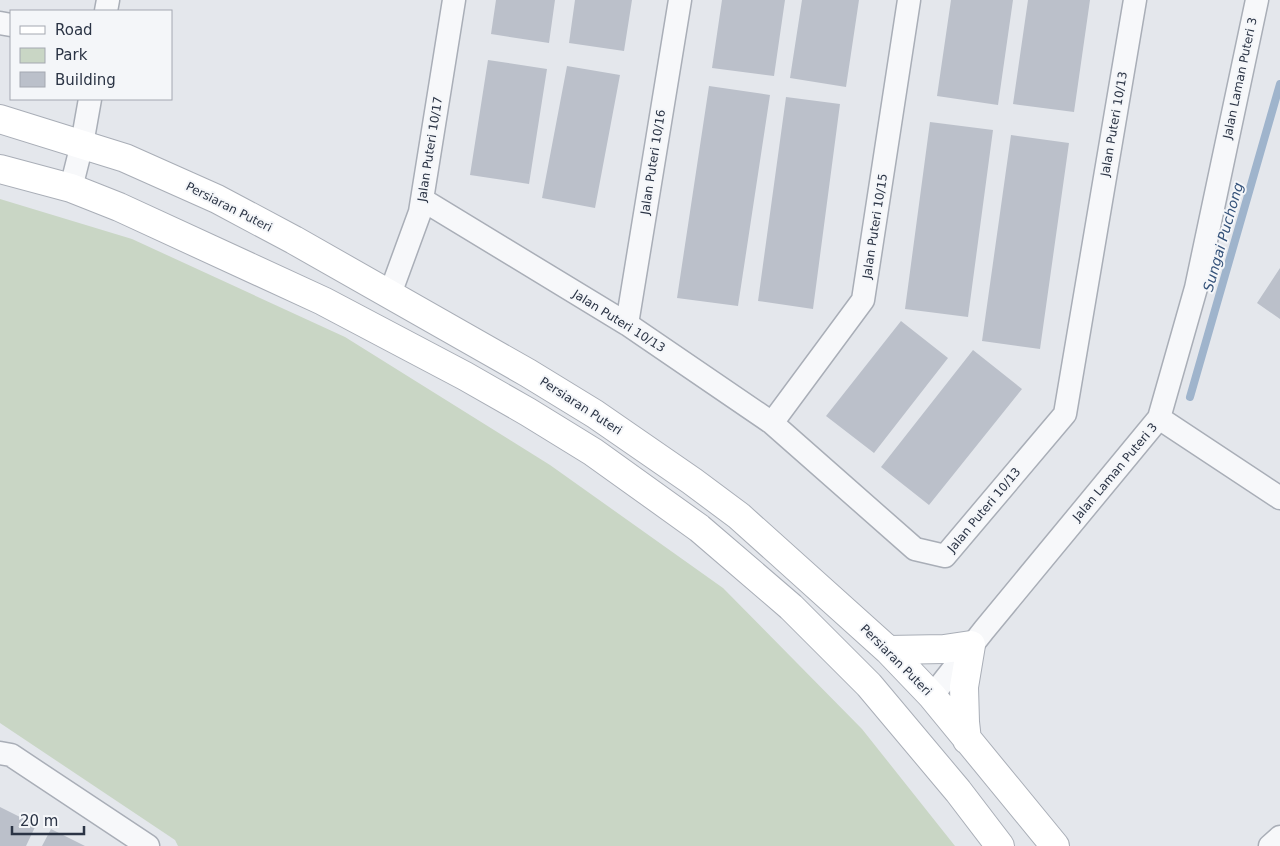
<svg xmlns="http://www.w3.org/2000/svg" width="1280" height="846" viewBox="0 0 1280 846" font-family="'DejaVu Sans',sans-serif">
<rect width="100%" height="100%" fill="#e4e7ec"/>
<!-- green -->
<path fill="#c9d6c5" d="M0,199L132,239L345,337L550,465L723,588L862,729L955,846H178L175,840L0,723Z"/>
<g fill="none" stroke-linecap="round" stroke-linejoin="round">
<!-- stream -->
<path stroke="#9fb4cc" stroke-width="8" d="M1190,397L1280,84"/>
</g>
<!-- building -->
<path fill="#bbc0ca" d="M496,0H555L549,43L491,34Z
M575,0H632L624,51L569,43Z
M722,0H785L774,76L712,68Z
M802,0H859L846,87L790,78Z
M951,0H1013L998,105L937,96Z
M1028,0H1090L1074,112L1013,104Z
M488,60L547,69L529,184L470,175Z
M567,66L620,75L595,208L542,198Z
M709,86L770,95L738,306L677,298Z
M786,97L840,104L813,309L758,301Z
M930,122L993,130L968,317L905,309Z
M1011,135L1069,143L1040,349L982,341Z
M1280,268V319L1257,303Z
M901,321L948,358L874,453L826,416Z
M973,350L1022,389L929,505L881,467Z
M0,807L36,825L26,846H0Z
M51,829L85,846H42Z"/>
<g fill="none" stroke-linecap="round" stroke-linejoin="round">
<!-- street casing -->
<g stroke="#a9aeb7" stroke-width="25">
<path id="street" d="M106,11L108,0
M0,23L11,25
M71,188L82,144L90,99
M423,200L627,324L772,423L915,549L945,556L1065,414L1135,0
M390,294L420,212L454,0
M627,324L680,0
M1159,418L1280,498
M772,423L863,300L909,0
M932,696L984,630L1159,418L1196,288L1257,0
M0,753L11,755L148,846
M1270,846L1280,837"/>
</g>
<!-- secondary casing -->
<g stroke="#a9aeb7" stroke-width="30">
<path id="secondary" d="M0,119L125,158L217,199L294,240L528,373L595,414L692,481L739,516L888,650L932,696L1055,846
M0,169L71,188L119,207L323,301L465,376L528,412L593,452L699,528L791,607L869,685L958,791L1000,846
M888,650L944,649L971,645L964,687L965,722L967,740"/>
</g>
<!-- street -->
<use href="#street" stroke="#f7f8fa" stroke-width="22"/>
<!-- secondary -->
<use href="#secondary" stroke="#fff" stroke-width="28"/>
</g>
<g text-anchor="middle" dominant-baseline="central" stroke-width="4" stroke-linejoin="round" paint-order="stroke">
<!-- street labels -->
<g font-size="12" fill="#2b3445" stroke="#f4f6f9">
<text transform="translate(1240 78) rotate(-78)">Jalan Laman Puteri 3</text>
<text transform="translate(1114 124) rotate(-80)">Jalan Puteri 10/13</text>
<text transform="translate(430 149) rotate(-81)">Jalan Puteri 10/17</text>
<text transform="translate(653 162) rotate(-81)">Jalan Puteri 10/16</text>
<text transform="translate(229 207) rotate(27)">Persiaran Puteri</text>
<text transform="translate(875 226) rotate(-81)">Jalan Puteri 10/15</text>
<text transform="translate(619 321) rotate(32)">Jalan Puteri 10/13</text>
<text transform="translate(581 406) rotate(33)">Persiaran Puteri</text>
<text transform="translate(1115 472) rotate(-50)">Jalan Laman Puteri 3</text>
<text transform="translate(984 510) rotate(-50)">Jalan Puteri 10/13</text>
<text transform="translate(896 660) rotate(45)">Persiaran Puteri</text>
</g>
<!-- water labels -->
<g font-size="14" font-style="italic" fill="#34527a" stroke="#f4f6f9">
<text transform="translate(1223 237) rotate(-74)">Sungai Puchong</text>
</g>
</g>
<!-- legend -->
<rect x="10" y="10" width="162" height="90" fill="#f4f6f9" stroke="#a4a8b1"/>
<rect x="20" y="26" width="25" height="8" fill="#ffffff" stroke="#a4a8b1"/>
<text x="55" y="35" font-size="15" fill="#2b3445">Road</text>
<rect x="20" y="48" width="25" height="15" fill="#c9d6c5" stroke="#a4a8b1"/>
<text x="55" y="60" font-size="15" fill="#2b3445">Park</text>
<rect x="20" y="72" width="25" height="15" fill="#bbc0ca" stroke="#a4a8b1"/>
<text x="55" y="85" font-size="15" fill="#2b3445">Building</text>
<!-- scale -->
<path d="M12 826v8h72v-8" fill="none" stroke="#2b3445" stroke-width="2.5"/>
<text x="20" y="826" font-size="15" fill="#2b3445" stroke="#f4f6f9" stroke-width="4" paint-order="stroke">20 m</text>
</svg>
